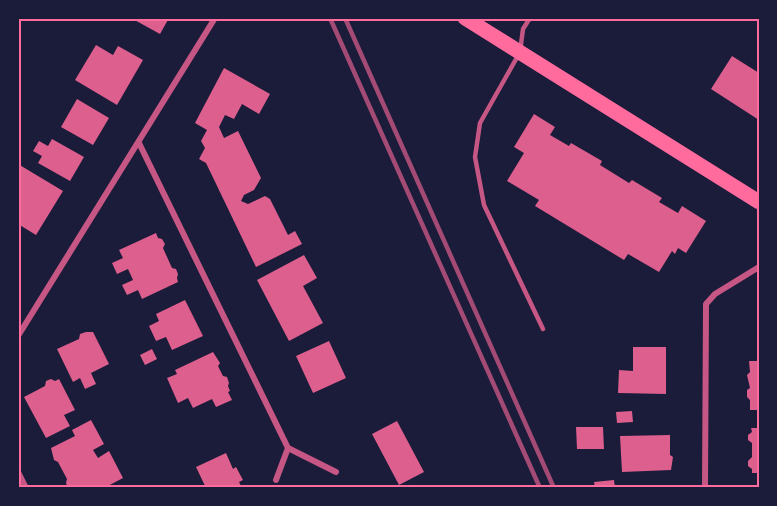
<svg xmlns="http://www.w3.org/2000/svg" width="777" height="506" viewBox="0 0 777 506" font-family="Montserrat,sans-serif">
<rect width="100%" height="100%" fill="#1b1b3a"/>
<!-- building -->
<path fill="#dd5f8e" d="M131,18H169L160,34Z
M96,45L113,55L118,46L143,60L117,105L75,80Z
M732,56L759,73V120L711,89Z
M224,68L270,94L259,114L242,104L234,119L225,115L219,127L224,138L238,131L261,178L254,190L244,195L241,201L248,204L265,196L270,199L288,235L295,231L302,244L256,267L206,163L199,159L205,148L201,141L207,130L195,123Z
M77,99L109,118L93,145L61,127Z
M534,114L555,127L550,135L569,146L571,143L602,161L600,165L629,183L632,180L662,198L659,202L678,213L682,206L706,221L686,253L678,248L675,254L672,251L659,272L628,254L624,260L535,206L539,200L507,181L524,153L514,147Z
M52,139L84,157L70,181L38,163L42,156L33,151L39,141L48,146Z
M18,164L63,191L36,235L18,224Z
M156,233L158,238L162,239L165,244L163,248L172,268L176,269L178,274L177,278L178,282L142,299L138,290L127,295L122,285L133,280L128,269L117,274L112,263L123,258L119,250Z
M304,255L317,278L303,286L323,323L289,341L257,280Z
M185,300L203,336L172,350L166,337L156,341L149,326L159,321L156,314Z
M86,332H93L109,364L91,373L96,384L85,389L80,378L73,382L57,349L79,339L80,334Z
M329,341L346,378L313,393L296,356Z
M633,347H666V394L618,393L619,370L633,371Z
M152,349L157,359L145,365L140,355Z
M213,352L220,363L218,366L223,376L227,377L229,383L228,386L230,391L228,392L232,400L216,407L212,399L193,408L188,398L178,403L167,378L177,374L175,370Z
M749,361H759V410H750V400L747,397V390L750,388L747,375L750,372Z
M51,379L55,381L59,379L75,410L64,415L70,426L46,438L24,397L45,386L46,381Z
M632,411L633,422L617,423L616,412Z
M91,420L104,444L93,450L98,458L109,451L123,478L104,488H68L66,483L67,479L58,462L54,460L51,448L75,436L72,430Z
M397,421L424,472L399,485L372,434Z
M576,427H603L604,449H577Z
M751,428H759V473H752V469L748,466V461L752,457V443L748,440V435L752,432Z
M670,435V455L673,457L671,470L622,472L620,436Z
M226,453L233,469L236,467L243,480L239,482L242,488H206L196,467Z
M614,480L615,488H595L594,482Z"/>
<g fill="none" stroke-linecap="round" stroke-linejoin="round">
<!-- service -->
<path stroke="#c65784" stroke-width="4.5" d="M530,18L523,29L520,52L480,123L475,157L484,205L543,329"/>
<!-- minor -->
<path stroke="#c65784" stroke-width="6" d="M139,143L288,448L336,472
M18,336L215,18
M18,472L26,488
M276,480L288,448
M705,488L706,304L715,294L759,267"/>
<!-- primary -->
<path stroke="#ff6b9d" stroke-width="15" d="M465,18L759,202"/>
<!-- rail -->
<path stroke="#a44b75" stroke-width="4.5" d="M330,18L540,488
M345,18L554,488"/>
</g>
<!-- border -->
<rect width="777" height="506" fill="none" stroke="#1b1b3a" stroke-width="39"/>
<rect x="20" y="20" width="738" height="466" fill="none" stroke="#ff6b9d" stroke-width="2"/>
</svg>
